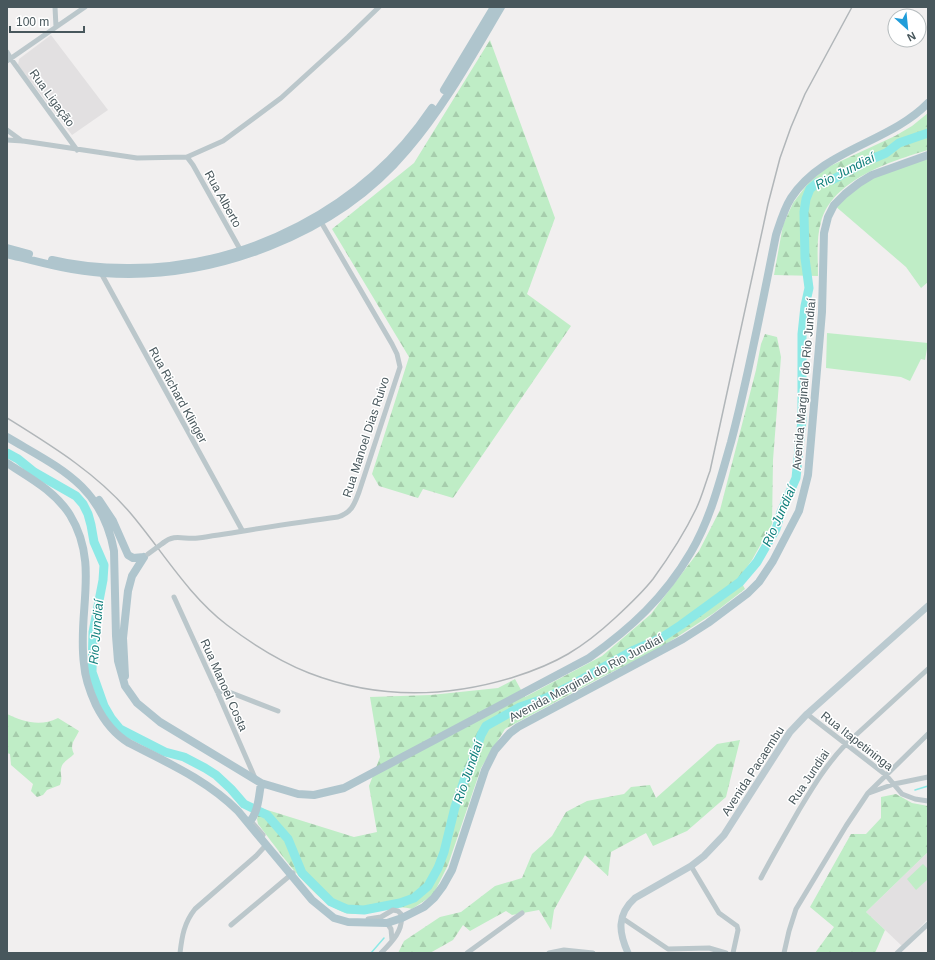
<svg xmlns="http://www.w3.org/2000/svg" width="935" height="960" viewBox="0 0 935 960" font-family="Helvetica,sans-serif">
<defs>
<pattern id="forest-firs" width="22" height="20" patternUnits="userSpaceOnUse"><rect width="22" height="20" fill="#bfedc6"/><path d="M5 1l3.5 6h-7zM16 11l3.5 6h-7z" fill="#a6cdac"/></pattern>
</defs>
<rect width="100%" height="100%" fill="#f1efef"/>
<!-- education -->
<path fill="#e2e0e1" d="M51,35L108,110L72,135L18,65L19,59Z
M928,852V919L902,946L866,912Z"/>
<!-- green -->
<path fill="#bfedc6" d="M928,154V282L921,288L906,267L834,205L859,183Z
M827,333L928,343L925,360L921,359L910,381L901,377L826,368Z
M923,864L928,869V879L916,890L907,879Z"/>
<!-- forest -->
<path fill="url(#forest-firs)" d="M490,40L555,218L527,294L571,326L453,498L423,489L418,498L379,486L372,474L409,357L332,229L414,163Z
M928,113V150C891,161 832,180 821,222C816,239 818,258 818,276L774,275L783,225L793,203L809,182L828,167L895,136L912,126Z
M765,334L777,337L781,357L773,460L772,524L752,560L739,578L745,589L714,613L657,650L602,677L505,729L481,768L448,865L433,895L412,909C392,904 374,914 354,914C322,915 277,848 258,824L257,819L261,808L354,837L377,832L369,786L380,757L370,697L431,695L498,688L515,679L525,697L602,656L651,614L699,551L720,510L756,370L761,344Z
M7,714C24,722 40,727 58,718L79,731C75,740 69,744 74,754C70,759 62,761 61,769C60,776 63,776 60,785L47,790L43,795L37,797L31,791L33,784L11,765L10,754L7,753Z
M740,740L726,797L687,831L653,846L646,833L611,852L608,876L585,855L554,910L551,930L539,910L512,915L506,911L470,931L463,925L453,940L430,953H398L404,941L440,917L461,912L495,886L522,878L532,854L552,836L566,812L587,801L624,794L631,787L650,785L656,798L717,744Z
M896,794L912,803L928,806V852L866,912L885,930L875,953H815L834,927L810,907L851,834H866L881,818V797Z"/>
<g fill="none" stroke-linecap="round" stroke-linejoin="round">
<!-- stream -->
<path stroke="#8de9e6" stroke-width="1.5" d="M915,790L928,786
M410,903L414,898
M371,953L384,938"/>
<!-- river -->
<path stroke="#8de9e6" stroke-width="9" d="M7,453L18,459L34,472L76,496L83,504L88,514L91,525L94,542L104,565L103,580L93,632L92,672L104,706L111,718L120,729L165,752L184,757L205,768L216,775L231,789L244,804L267,815L288,839L302,873L331,902L347,909L364,910L400,903L414,898L428,886L438,868L444,852L455,807L466,775L471,765L481,735L486,726L520,707L546,698L572,685L634,650L661,638L681,625L740,582L757,562L776,529L781,512L796,478L802,420V334L805,306L809,288L805,258L804,212L806,199L810,189L817,183L832,180L867,161L886,153L899,143L928,133"/>
<!-- minor -->
<path stroke="#bbc7cb" stroke-width="5" d="M55,7L56,27
M7,52L11,59L77,150
M7,61L85,7
M7,130L22,141
M7,140L23,141L137,158L187,157L223,141L281,98L348,37L379,7
M187,157L193,165L241,251
M101,271V273L242,530
M163,543C175,533 184,540 198,538C245,531 291,523 338,517C352,512 354,505 359,492L400,367L397,354L392,344L321,222
M174,597L217,691L255,778
M217,691L229,692L278,711
M807,714L886,775L902,794L915,799L928,801
M869,793L894,784L928,777
M251,821L263,835
M691,866L719,913L737,926L738,930L733,953
M761,878C773,855 786,833 799,810C813,787 826,765 845,745L928,669
M622,918L668,949L709,948L726,953
M368,919L381,917L393,910L398,911L401,914C404,930 392,942 381,953
M387,923L391,929L392,940
M231,925L293,873
M180,953C182,936 184,923 195,909L256,856L267,844
M467,953L522,913
M549,953L564,950L593,953
M784,953L789,931L796,909L846,826L868,793L928,734
M897,953L928,924"/>
<!-- secondary -->
<path stroke="#bbcad0" stroke-width="7" d="M628,953C619,933 616,915 635,898L691,866L704,856L724,835L790,732L807,714L928,606"/>
<!-- primary -->
<path stroke="#afc5cd" stroke-width="8" d="M444,90L494,7
M7,248L29,254
M7,254C39,262 70,271 103,273C212,281 336,235 407,150C444,107 472,56 501,7
M52,260C76,266 102,268 127,268C247,269 365,208 432,108
M7,437C59,468 102,485 114,551L116,636L118,661L125,686L137,703L160,722L261,783L298,794L314,795L344,788L589,658C631,628 664,598 691,552C711,518 720,480 731,442C749,374 762,304 776,235C780,223 784,209 791,198C823,149 889,143 928,103
M7,463C30,478 55,491 70,515C100,564 77,612 84,664C85,678 90,692 96,705C104,721 114,734 129,743C168,763 207,780 238,811L312,900L334,918L348,922L387,923L402,918L424,907L434,898L443,886L452,870L485,770L495,750L510,733L518,727L683,639L708,623L748,593L759,582L773,561L799,511L808,475L822,312L824,233L828,217L834,205L845,194L859,183L872,175L928,155
M99,500L113,521L128,555L133,558L144,557
M125,676L123,638L128,591L132,576L144,557
M248,823C258,815 259,796 261,783"/>
<!-- rail -->
<path stroke="#b1b6b9" stroke-width="1.5" d="M7,418C52,446 98,474 132,515C163,552 188,595 227,625C252,644 279,661 309,673C376,699 446,698 514,677C533,671 551,664 568,654C585,644 601,631 615,618C628,606 642,593 653,579C669,557 684,534 696,509C702,497 705,484 710,471L768,204L780,158L791,127L805,94L852,7"/>
<!-- minor-bridge -->
<path stroke="#bbc7cb" stroke-width="5" d="M148,554L163,543"/>
</g>
<g text-anchor="middle" dominant-baseline="central" stroke-width="3" stroke-linejoin="round" paint-order="stroke">
<!-- street labels -->
<g font-size="12" fill="#48575c" stroke="#fff">
<text transform="translate(52 98) rotate(54)">Rua Ligação</text>
<text transform="translate(223 199) rotate(61)">Rua Alberto</text>
<text transform="translate(804 384) rotate(-85)">Avenida Marginal do Rio Jundiaí</text>
<text transform="translate(178 395) rotate(61)">Rua Richard Klinger</text>
<text transform="translate(366 437) rotate(-72)">Rua Manoel Dias Ruivo</text>
<text transform="translate(586 678) rotate(-28)">Avenida Marginal do Rio Jundiaí</text>
<text transform="translate(224 685) rotate(66)">Rua Manoel Costa</text>
<text transform="translate(857 741) rotate(38)">Rua Itapetininga</text>
<text transform="translate(753 771) rotate(-57)">Avenida Pacaembu</text>
<text transform="translate(809 777) rotate(-56)">Rua Jundiai</text>
</g>
<!-- water labels -->
<g font-size="13" font-style="italic" fill="#11807d" stroke="#fff">
<text transform="translate(845 171) rotate(-27)">Rio Jundiaí</text>
<text transform="translate(779 516) rotate(-66)">Rio Jundiaí</text>
<text transform="translate(96 632) rotate(-85)">Rio Jundiaí</text>
<text transform="translate(468 772) rotate(-71)">Rio Jundiaí</text>
</g>
</g>
<!-- border -->
<rect width="935" height="960" fill="none" stroke="#48575c" stroke-width="16"/>
<!-- north arrow -->
<g transform="translate(907 28) rotate(153)"><circle r="19" fill="#ffffff" stroke="#b6bcbe"/>
<path d="M0-3L7 15L0 10L-7 15Z" fill="#209dda"/>
<text y="-6" font-size="11" font-weight="bold" text-anchor="middle" fill="#48575c">N</text>
</g>
<!-- scale -->
<path d="M10 26v6h74v-6" fill="none" stroke="#48575c" stroke-width="2"/>
<text x="16" y="26" font-size="12" fill="#48575c" stroke="#ffffff" stroke-width="3" paint-order="stroke">100 m</text>
</svg>
